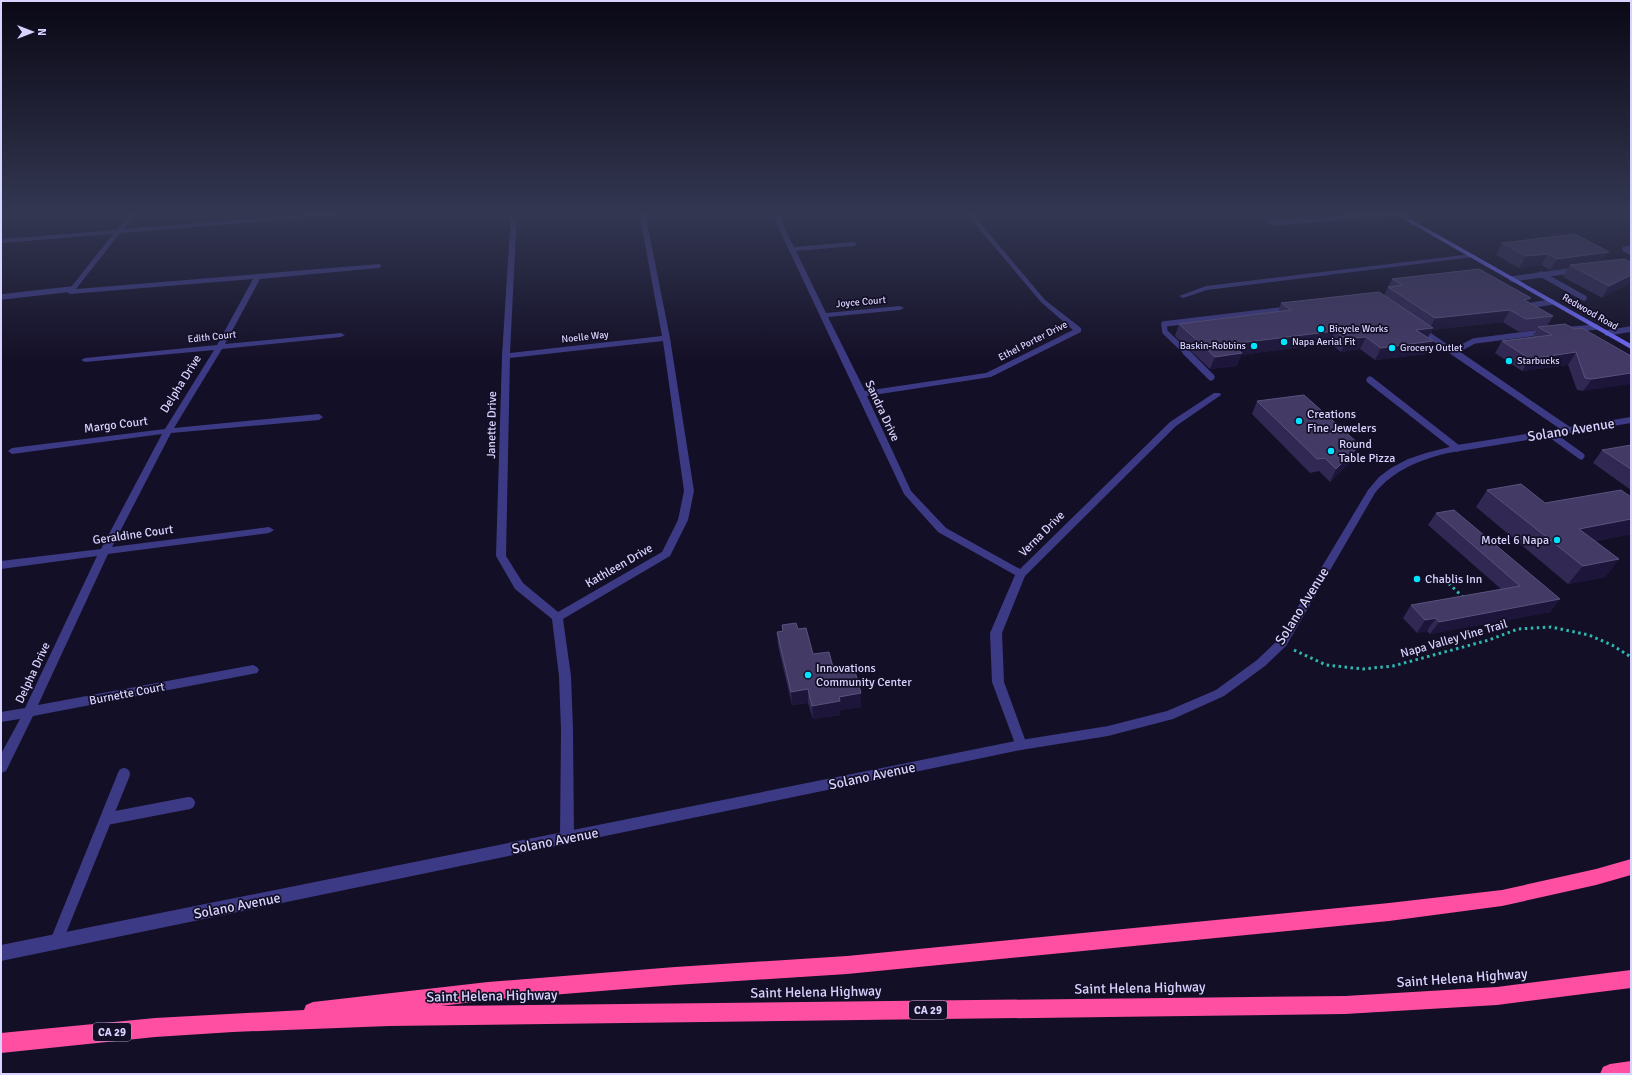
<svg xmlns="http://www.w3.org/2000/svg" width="1632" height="1075" viewBox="0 0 1632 1075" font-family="Signika,sans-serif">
<rect width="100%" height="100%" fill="#130f26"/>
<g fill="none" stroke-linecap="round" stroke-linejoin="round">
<!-- path -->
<path stroke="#2fb8b0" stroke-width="3" stroke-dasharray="2.5 3.5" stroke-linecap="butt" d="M1427,581L1443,578L1464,598
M1294,650L1326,665L1363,669L1393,666L1489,640L1518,629L1551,627L1589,635L1612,645L1631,657"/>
<!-- service-far2 -->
<path stroke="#3d3a85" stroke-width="5.5" d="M1372,212L1359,216L1400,215
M1272,223L1359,216
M1631,248L1625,249L1631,252
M1541,274L1584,298
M1512,279L1577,270
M1,297L72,289
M1528,309L1526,306L1552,302
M1420,329L1455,353
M1565,330L1596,327
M1607,333L1631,329
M1453,352L1474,341L1544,332
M1187,353L1165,332L1164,324L1288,309"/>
<!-- service-far1 -->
<path stroke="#3d3a85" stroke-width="7" d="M1186,352L1211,377
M1454,352L1568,430
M1370,380L1457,448
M1549,433L1581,456"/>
<!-- service -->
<path stroke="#3d3a85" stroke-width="12" d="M106,819L189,803
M56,942L124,774"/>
<!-- minor -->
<path fill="#3d3a85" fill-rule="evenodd" d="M131,212H137L124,229L334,212H356L353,214L120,233L76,289L379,264L382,266L379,268L260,279L225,344L341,333L345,335L341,337L222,349L174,428L319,414L323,417L319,420L171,433L112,547L269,527L274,530L269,533L108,554L38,705L253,665L257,667L259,670L257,673L33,716L6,771L1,773V754L20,719L1,722V712L25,708L97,556L1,569V561L101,549L162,434L12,454L8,451L12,448L165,429L214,350L85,362L81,360L85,358L217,345L253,279L70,294L68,293V291L113,234L1,243V239L117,230Z
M511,212H517L510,353L662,336L639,212H645L670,338L694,491L688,520L670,556L563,619L571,676L573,730L574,839L572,843L567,845L562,843L560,839L561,730L559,676L552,619L515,589L496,556L502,356ZM663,341L684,491L678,520L662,552L558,612L523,583L506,556L510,358Z
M771,212H777L794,247L854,242L857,244L854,246L796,251L826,313L900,306L904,308L900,310L828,317L865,391L986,373L1073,330L1041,302L965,212H971L1045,300L1081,328V332L991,377L867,396L911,491L946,528L1020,569L1170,422L1214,393H1220L1221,395L1176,426L1025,576L1002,633L1004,682L1027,745L1025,749L1021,750L1017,749L992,682L990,633L1015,575L938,532L904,494Z
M1472,254L1475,256L1474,257L1207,290L1183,298L1179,296L1206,286Z"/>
<!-- tertiary -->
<path fill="#3d3a85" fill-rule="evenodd" d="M1631,417V423L1448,453C1419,460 1394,470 1375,493L1286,646L1265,666L1224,696L1173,719L1108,736L1021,750L1,961V945L1021,740L1108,726L1167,711L1216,690L1257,660L1278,640L1368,490L1379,477L1391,468L1408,459L1426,453L1457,445Z"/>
<!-- secondary -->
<path fill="#6f6bff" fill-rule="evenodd" d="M1391,212H1398L1631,344V349Z"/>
<!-- motorway -->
<path fill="#ff4fa3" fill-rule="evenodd" d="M1631,859V875L1596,885L1502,906L1389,921L847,974L675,985L488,1000L441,1006L1345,996L1497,987L1631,970V988L1497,1005L1345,1014L389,1026L233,1032L155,1037L1,1053V1033L155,1018L304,1010L306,1005L313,1002L488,982L675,967L847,956L1389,903L1502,890L1596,869Z
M1631,1061V1074H1600L1603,1067L1610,1064Z"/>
</g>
<!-- wall -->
<path fill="#312854" d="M1502,243L1603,261L1631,262L1602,298L1563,277L1568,268L1550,270L1541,265L1519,268L1496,255Z
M1392,279L1528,302L1553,316L1547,326L1575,329L1631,356L1583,391L1577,390L1568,365L1522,371L1495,353L1502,341L1532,337L1537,330L1519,332L1503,322L1432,330L1428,338L1426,354L1375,360L1360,349L1341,352L1330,343L1241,355L1237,366L1210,369L1175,336L1179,324L1278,312L1281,303L1384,295Z
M1257,401L1354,458L1330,482L1319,471L1310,473L1252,414Z
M1631,445V490L1593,463L1602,450Z
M1487,490L1545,503L1631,534L1595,541L1619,559L1605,577L1568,584L1476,507Z
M1436,513L1560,599L1550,612L1430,634L1427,631L1417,633L1403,618L1411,605L1501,589L1428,525Z
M782,625L798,629L813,654L861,693V707L840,710V715L813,719L808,703L792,705L778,646L777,632L782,631Z"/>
<!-- shaded-wall -->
<path fill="#1d163a" d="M1609,252L1602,263L1570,265L1568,268L1550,270L1557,259Z
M1548,254L1541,265L1519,268L1526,256Z
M1631,275V283L1602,298L1609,286Z
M1531,298L1524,310V300Z
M1510,310L1503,322L1432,330L1426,340L1416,330L1430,328L1435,318Z
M1335,331L1330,343L1241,355L1237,366L1210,369L1215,357L1231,344Z
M1366,337L1360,349L1341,352L1346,339Z
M1433,341L1426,354L1375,360L1381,348Z
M1576,352L1568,365L1522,371L1530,359Z
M1631,373V384L1583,391L1592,379Z
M1360,445L1354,458L1330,482L1336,469Z
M1631,519V534L1566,546L1579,529Z
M1619,559L1605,577L1568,584L1583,566Z
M1560,599L1550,612L1430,634L1439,622Z
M1436,618L1427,631L1417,633L1425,620Z
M808,689V703L792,705L791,692Z
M861,693V707L840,710V715L813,719L812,706L839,697Z"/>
<!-- building -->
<path fill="#433a66" stroke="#5a527e" d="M1575,234L1609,252L1557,259L1548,254L1526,256L1502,243Z
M1624,259L1631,262V275L1609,286L1570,265Z
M1479,269L1531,298L1524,300L1553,316L1526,319L1510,310L1435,318L1388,287L1402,285L1392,279Z
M1379,292L1433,328L1416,330L1433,341L1381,348L1366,337L1346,339L1335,331L1231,344L1242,353L1215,357L1179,324L1291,310L1281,303Z
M1565,324L1575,329L1582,328L1631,356V373L1592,379L1585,378L1576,352L1530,359L1502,341L1552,335L1538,327Z
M1304,395L1360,445L1336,469L1325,458L1317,459L1257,401Z
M1631,445V469L1602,450Z
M1521,484L1545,503L1621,490L1631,497V519L1579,529L1619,559L1583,566L1487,490Z
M1454,510L1560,599L1439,622L1436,618L1425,620L1411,605L1520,586L1436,513Z
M796,623L798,629L806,628L813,654L829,652L834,671L854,668L861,693L839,697L840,701L812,706L808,689L791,692L777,632L783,631L782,625Z"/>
<!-- sky -->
<linearGradient id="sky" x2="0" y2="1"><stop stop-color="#0a0815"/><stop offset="0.59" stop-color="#333752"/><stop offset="1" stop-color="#333752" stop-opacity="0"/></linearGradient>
<rect width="1632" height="362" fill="url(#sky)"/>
<!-- markers -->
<g fill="#00e5ff" stroke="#130f26" stroke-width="1.5">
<circle cx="1321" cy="329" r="4"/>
<circle cx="1284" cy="342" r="4"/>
<circle cx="1254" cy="346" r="4"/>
<circle cx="1392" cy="348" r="4"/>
<circle cx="1509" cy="361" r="4"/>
<circle cx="1299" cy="421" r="4"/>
<circle cx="1331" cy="451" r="4"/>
<circle cx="1557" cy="540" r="4"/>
<circle cx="1417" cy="579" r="4"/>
<circle cx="808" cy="675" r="4"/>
</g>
<g text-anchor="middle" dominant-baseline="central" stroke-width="3.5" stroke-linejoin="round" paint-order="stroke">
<!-- far-street labels -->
<g font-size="10" fill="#d9d4ff" stroke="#130f26">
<text transform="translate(861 302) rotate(-5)">Joyce Court</text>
<text transform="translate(1590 312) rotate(30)">Redwood Road</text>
<text transform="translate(212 337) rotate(-6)">Edith Court</text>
<text transform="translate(585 337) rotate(-6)">Noelle Way</text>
<text transform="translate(1033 341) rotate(-27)">Ethel Porter Drive</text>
</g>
<!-- far-poi labels -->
<g font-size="10" fill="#d9d4ff" stroke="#130f26" text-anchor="start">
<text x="1329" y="329">Bicycle Works</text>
<text x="1292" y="342">Napa Aerial Fit</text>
<text x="1246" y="346" text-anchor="end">Baskin-Robbins</text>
<text x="1400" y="348">Grocery Outlet</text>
<text x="1517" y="361">Starbucks</text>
</g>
<!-- shield labels -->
<g fill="#130f26" stroke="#9e99be" stroke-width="1">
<rect x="909" y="1001" width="38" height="18" rx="3"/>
<rect x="93" y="1023" width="38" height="18" rx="3"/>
</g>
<g font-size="11" font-weight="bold" fill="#d9d4ff">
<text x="928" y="1010">CA 29</text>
<text x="112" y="1032">CA 29</text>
</g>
<!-- street labels -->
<g font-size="12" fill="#d9d4ff" stroke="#130f26">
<text transform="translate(181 384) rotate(-58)">Delpha Drive</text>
<text transform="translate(882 411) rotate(65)">Sandra Drive</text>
<text transform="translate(116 425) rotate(-7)">Margo Court</text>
<text transform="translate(492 425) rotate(-89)">Janette Drive</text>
<text transform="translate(1042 534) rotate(-45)">Verna Drive</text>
<text transform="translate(133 535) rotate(-8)">Geraldine Court</text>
<text transform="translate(619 566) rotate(-30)">Kathleen Drive</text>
<text transform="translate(1454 639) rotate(-16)">Napa Valley Vine Trail</text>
<text transform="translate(33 673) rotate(-65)">Delpha Drive</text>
<text transform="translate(127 694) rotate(-11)">Burnette Court</text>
</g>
<!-- poi labels -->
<g font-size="12" fill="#d9d4ff" stroke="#130f26" text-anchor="start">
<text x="1307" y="414">Creations<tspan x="1307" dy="14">Fine Jewelers</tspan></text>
<text x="1339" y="444">Round<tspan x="1339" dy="14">Table Pizza</tspan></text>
<text x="1549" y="540" text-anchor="end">Motel 6 Napa</text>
<text x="1425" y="579">Chablis Inn</text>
<text x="816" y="668">Innovations<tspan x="816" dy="14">Community Center</tspan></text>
</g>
<!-- near-street labels -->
<g font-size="14" fill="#d9d4ff" stroke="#130f26">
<text transform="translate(1571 430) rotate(-9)">Solano Avenue</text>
<text transform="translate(1302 606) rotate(-58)">Solano Avenue</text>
<text transform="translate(872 776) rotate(-12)">Solano Avenue</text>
<text transform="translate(555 841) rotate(-11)">Solano Avenue</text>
<text transform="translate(237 906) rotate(-11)">Solano Avenue</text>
<text transform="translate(1462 978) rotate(-4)">Saint Helena Highway</text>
<text transform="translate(1140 988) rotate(-1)">Saint Helena Highway</text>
<text transform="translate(816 992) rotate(-1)">Saint Helena Highway</text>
<text transform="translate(492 996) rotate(-1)">Saint Helena Highway</text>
</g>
</g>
<!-- border -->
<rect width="1632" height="1075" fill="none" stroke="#d9d4ff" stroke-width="4"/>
<!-- north arrow -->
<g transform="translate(32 32) rotate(90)" stroke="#130f26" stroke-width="3" paint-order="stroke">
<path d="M0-3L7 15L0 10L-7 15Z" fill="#d9d4ff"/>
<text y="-6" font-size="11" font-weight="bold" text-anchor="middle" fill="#d9d4ff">N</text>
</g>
</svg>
